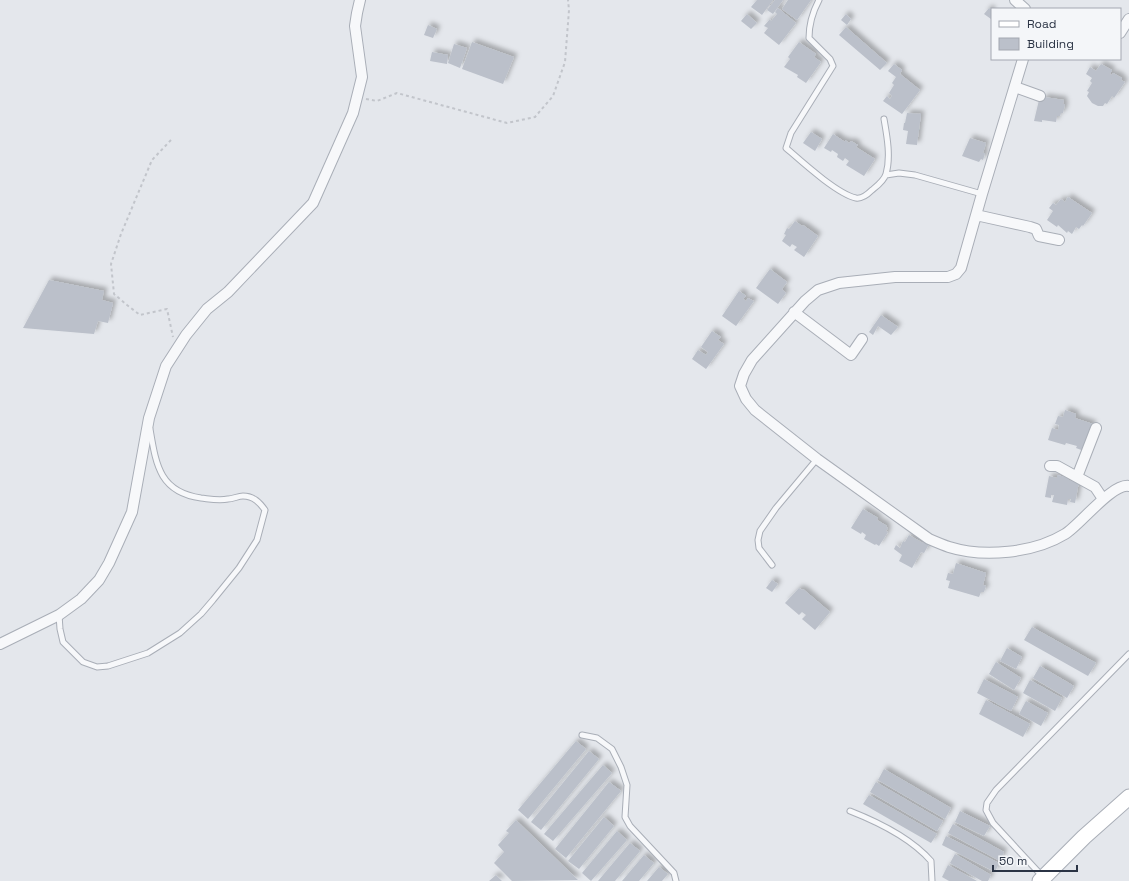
<svg xmlns="http://www.w3.org/2000/svg" width="1129" height="881" viewBox="0 0 1129 881" font-family="'Space Grotesk',sans-serif">
<defs>
<filter id="shadow"><feDropShadow dx="3.5" dy="-3.5" stdDeviation="2" flood-color="#0004"/></filter>
</defs>
<rect width="100%" height="100%" fill="#e4e7ec"/>
<!-- building -->
<path fill="#bbc0ca" filter="url(#shadow)" d="M757,0H773L762,15L751,7Z
M775,0H783L773,14L767,10Z
M788,0H811L797,20L782,9Z
M778,8L796,23L779,45L764,33L768,28L764,26L770,19L771,21L777,14L775,12Z
M989,8L992,10L991,19L984,14Z
M747,14L757,23L751,29L741,21Z
M846,14L851,19L847,25L841,20Z
M428,25L437,29L433,38L424,35Z
M846,27L887,63L880,70L839,35Z
M472,42L514,57L503,84L462,69Z
M799,42L816,54L814,57L821,62L806,83L797,77L798,75L784,67L790,59L788,57Z
M454,44L467,48L460,68L448,63Z
M432,52L448,55L447,64L430,61Z
M894,64L902,70L900,74L920,90L902,114L883,101L887,96L890,99L892,96L889,93L894,85L892,83L896,77L888,71Z
M1101,64L1112,70L1110,74L1112,75L1113,73L1122,78L1121,80L1125,82L1114,98L1112,96L1107,104L1105,103L1103,106H1098L1092,103L1087,96L1089,92L1087,91L1092,83L1090,81L1092,78L1086,74L1090,67L1096,71Z
M1044,97L1064,100L1063,104H1065L1063,113H1061L1060,116H1057L1056,122L1042,120V122L1034,121L1039,100L1043,101Z
M907,113L921,114L917,145L906,144L908,131L903,130L904,123H905Z
M811,132L822,139L815,151L803,143Z
M833,134L845,142V140L849,143L851,141L858,145L856,147L875,159L864,176L846,165L849,161L845,158L843,161L837,157L838,154L832,150L831,152L824,148Z
M970,138L986,143L983,153H985L983,160L981,159L979,162L962,156Z
M1068,197L1092,213L1083,226L1082,225L1079,229L1076,227L1072,234L1068,231L1067,233L1058,225L1057,227L1047,220L1053,211L1049,208L1053,203L1056,205L1061,199L1065,202Z
M795,221L802,226L803,225L818,236L804,257L794,250L797,247L792,244L790,247L782,241L786,235L784,234L787,228L789,229Z
M770,269L787,282L782,289L786,293L778,304L756,288Z
M49,280L104,291L102,300L113,303L108,323L98,321L94,334L23,328Z
M739,291L746,296L743,299L746,301L748,298L754,301L736,326L722,316Z
M881,315L898,327L891,335L878,326L873,335L869,332Z
M712,331L721,337L718,340L724,344L706,369L692,359L698,350L706,355L708,352L701,347Z
M1065,410L1076,414L1075,418L1093,424L1084,451L1076,448L1077,446L1066,443L1065,445L1048,440L1052,428L1058,430L1059,425L1055,424L1058,416L1063,417Z
M1057,475L1069,478V480L1079,482L1075,503L1070,502L1071,499H1068L1067,505L1052,502L1054,495H1051V498L1045,497L1049,476L1057,478Z
M863,509L878,518L877,520L887,526L886,527L888,528L886,531L888,532L879,546L876,544L875,545L864,539L866,535L862,532L861,534L851,528Z
M909,535L923,543L924,542L929,544L924,553L921,552L912,568L899,561L902,555L894,549L896,545L900,548L903,541L905,542Z
M956,563L986,573L983,585L986,586L984,592H981L979,597L948,588L950,581L946,580L948,573L953,574Z
M772,580L778,584L772,592L766,588Z
M799,588L802,590L803,589L830,612L815,630L802,619L806,615L802,612L799,615L785,603Z
M1032,627L1096,663L1088,676L1024,640Z
M1007,648L1022,657L1016,669L1000,661Z
M996,662L1021,678L1014,690L989,674Z
M1040,666L1074,686L1067,698L1033,678Z
M984,679L1018,697L1011,711L977,693Z
M1030,680L1062,698L1055,711L1023,693Z
M986,700L1030,724L1023,737L979,714Z
M1026,701L1048,713L1041,726L1019,714Z
M576,741L586,749L528,819L518,810Z
M589,751L599,759L541,830L531,822Z
M603,765L612,773L553,841L544,834Z
M884,769L951,808L945,819L878,780Z
M609,782L621,791L566,858L555,849Z
M876,782L943,821L937,831L870,792Z
M869,795L937,834L931,843L863,804Z
M960,811L990,826L984,836L955,822Z
M604,817L614,826L579,869L568,861Z
M516,820L578,880L512,881L494,863L504,852L498,845L509,833L506,831Z
M953,824L1004,852L1000,861L948,833Z
M617,831L627,840L591,881L582,873Z
M946,836L999,863L995,872L942,845Z
M630,843L640,851L615,881H598Z
M955,854L991,875L988,881H982L950,863Z
M644,855L654,863L639,881H622Z
M948,865L977,881H949L942,877Z
M659,867L668,874L662,881H647Z
M496,875L502,881H489Z"/>
<g fill="none" stroke-linecap="round" stroke-linejoin="round">
<!-- lane casing -->
<g stroke="#a9aeb7" stroke-width="7">
<path id="lane" d="M819,0C812,13 809,24 809,38L830,59L833,66L791,133L786,148C801,161 837,194 856,198C862,199 868,194 872,190C877,186 884,181 886,174C891,157 887,136 884,119
M886,175L899,173L915,175L982,194
M772,565L759,548L758,540L760,531L776,508L817,459
M59,615L60,629L63,642L83,662L97,667L108,666L148,653L180,633L201,614L213,600L239,568L257,540L265,510C260,503 254,496 243,496C238,496 233,499 228,499C219,501 210,499 201,498C159,492 156,464 150,429
M582,735L597,738L612,749L621,767L627,785L625,817L630,826L674,873L676,881
M850,811C878,822 911,838 931,861L932,881
M1043,877L993,823L986,810L987,803L996,790L1129,654"/>
</g>
<!-- street casing -->
<g stroke="#a9aeb7" stroke-width="12">
<path id="street" d="M1015,0L1025,9
M1120,33L1129,19
M1023,59L982,194L961,268L956,274L948,277H895L839,283L818,290L805,301L752,360L744,374L740,386L746,399L755,410L817,459L929,539C936,542 943,545 949,547C984,558 1034,553 1065,534C1080,525 1112,483 1129,486
M1015,87L1040,96
M976,215L1030,227L1036,229L1039,236L1059,240
M794,312L851,355L862,339
M1050,466H1057L1095,487L1103,499
M1077,477L1096,428
M0,644L59,615L81,599L99,580L109,563L132,512L149,418L166,366L186,335L207,309L228,292L313,203L353,113L362,77L355,26L357,13L360,0"/>
</g>
<!-- secondary casing -->
<g stroke="#a9aeb7" stroke-width="17">
<path id="secondary" d="M1040,881L1084,837L1129,797"/>
</g>
<!-- path -->
<path stroke="#c2c5cb" stroke-width="2" stroke-dasharray="3 3" stroke-linecap="butt" d="M366,99L377,101L397,93L507,123L535,117L553,96L565,62L569,10L568,0
M171,140L152,160L121,234L111,264L114,294L127,305L140,315L167,309L173,337"/>
<!-- lane -->
<use href="#lane" stroke="#f7f8fa" stroke-width="5"/>
<!-- street -->
<use href="#street" stroke="#f7f8fa" stroke-width="10"/>
<!-- secondary -->
<use href="#secondary" stroke="#fff" stroke-width="15"/>
</g>
<!-- legend -->
<rect x="991" y="8" width="130" height="52" fill="#f4f6f9" stroke="#a4a8b1"/>
<rect x="999" y="21" width="20" height="6" fill="#ffffff" stroke="#a4a8b1"/>
<text x="1027" y="28" font-size="12" fill="#2b3445">Road</text>
<rect x="999" y="38" width="20" height="12" fill="#bbc0ca" stroke="#a4a8b1"/>
<text x="1027" y="48" font-size="12" fill="#2b3445">Building</text>
<!-- scale -->
<path d="M993 865v6h84v-6" fill="none" stroke="#2b3445" stroke-width="2"/>
<text x="999" y="865" font-size="12" fill="#2b3445" stroke="#f4f6f9" stroke-width="3" paint-order="stroke">50 m</text>
</svg>
